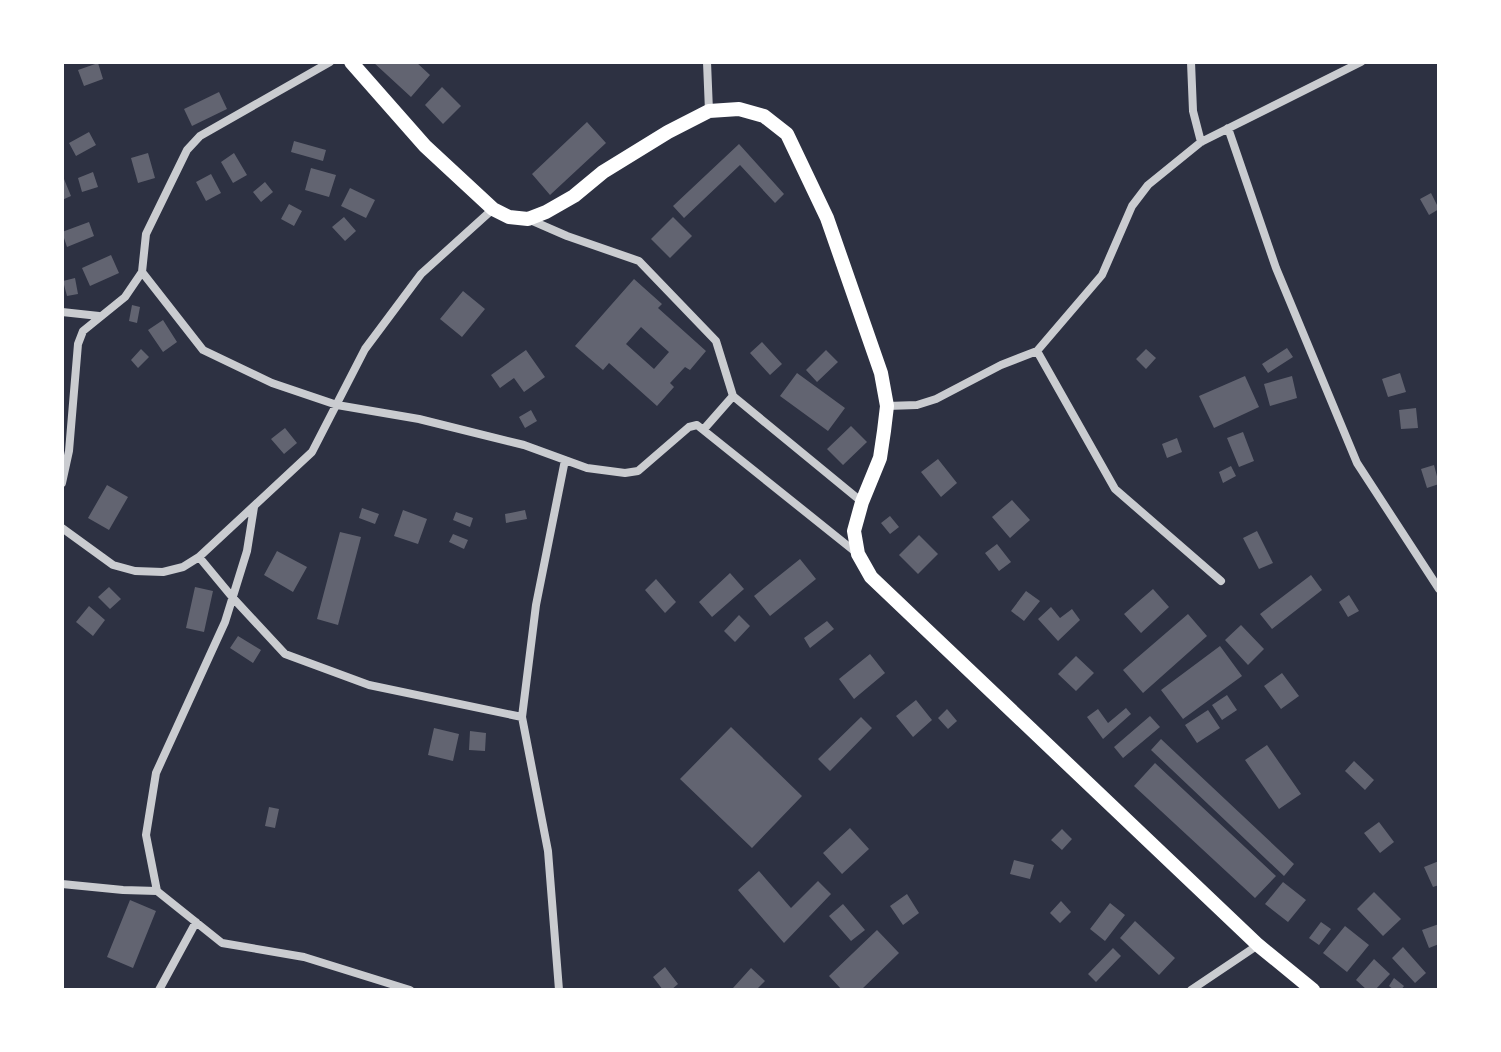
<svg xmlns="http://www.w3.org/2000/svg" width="1501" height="1052" viewBox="0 0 1501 1052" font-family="'Libre Baskerville',serif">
<rect width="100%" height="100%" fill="#2d3142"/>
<!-- building -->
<path fill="#626471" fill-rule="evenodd" d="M373,62H416L430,75L411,97Z
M98,63L103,79L84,86L78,70Z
M442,87L461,106L443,124L425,105Z
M219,92L227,109L192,126L184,109Z
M587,122L606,143L550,195L532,174Z
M89,132L96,145L76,156L69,143Z
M294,141L326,150L323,161L291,152Z
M739,144L784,194L775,203L740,165L684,218L673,206Z
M148,153L155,178L138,183L131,158Z
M234,153L247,175L233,183L221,162Z
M311,168L336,175L329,197L305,190Z
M93,172L98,187L82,192L78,178Z
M211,174L221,193L206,201L196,182Z
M64,179L71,196L62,200V180Z
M265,182L273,192L261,202L253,192Z
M350,188L375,200L366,218L341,206Z
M1431,193L1439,209L1429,215L1420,199Z
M289,204L302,211L294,226L281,219Z
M344,217L356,231L345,241L332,227Z
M673,217L692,236L670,258L651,239Z
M89,222L94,236L67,247L62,232Z
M111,255L119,273L90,286L82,268Z
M75,278L78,294L67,296L63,281Z
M634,279L662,304L658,308L706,351L690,370L685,367L670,383L674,387L657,406L609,363L603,370L575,346ZM641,327L669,352L654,369L626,344Z
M463,291L485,309L462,337L440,319Z
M132,305L140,307L137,323L129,321Z
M163,320L177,342L163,352L148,330Z
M762,342L782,364L770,375L750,353Z
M1287,348L1293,357L1268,373L1262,364Z
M141,349L149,357L138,368L131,360Z
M1146,349L1156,358L1146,369L1136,359Z
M526,350L545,377L524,392L514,378L500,388L491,375Z
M826,350L838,362L817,382L806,370Z
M797,373L845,408L828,431L780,396Z
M1400,373L1406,392L1388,397L1382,379Z
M1245,376L1259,407L1214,428L1199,396Z
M1292,376L1297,398L1270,406L1264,384Z
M1416,408L1418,428L1401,429L1399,410Z
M531,410L537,421L525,428L519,417Z
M851,426L867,442L843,465L827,449Z
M285,428L297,443L284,454L271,439Z
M1243,432L1254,461L1239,467L1227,438Z
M1177,438L1182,452L1167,458L1162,444Z
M938,459L957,483L941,497L921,472Z
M1434,465L1439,484L1427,488L1421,469Z
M1231,466L1236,476L1223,483L1219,472Z
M107,485L128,497L109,530L88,518Z
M1012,500L1030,520L1010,538L992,517Z
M362,508L379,514L375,524L359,518Z
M403,510L427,519L418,544L394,536Z
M525,510L527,519L506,523L505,514Z
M456,512L473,518L470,527L453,520Z
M890,516L899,527L890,534L881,523Z
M1257,531L1273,563L1259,569L1243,538Z
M340,532L361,537L338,625L317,619Z
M453,534L468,540L464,549L449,542Z
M919,535L938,554L918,574L899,555Z
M997,544L1011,562L999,571L985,553Z
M277,551L307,567L293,592L264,575Z
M800,559L816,579L770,616L754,596Z
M730,573L744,589L712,617L699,602Z
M1311,575L1322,590L1272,629L1260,614Z
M656,579L676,602L665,613L645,590Z
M109,587L121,599L110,609L98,597Z
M195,587L213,591L204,632L186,628Z
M1153,589L1169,607L1141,633L1124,614Z
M1026,591L1040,601L1024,621L1011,611Z
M1349,595L1359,611L1348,617L1339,602Z
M89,606L105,620L93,636L76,622Z
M1051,607L1060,618L1072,609L1080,620L1058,641L1038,619Z
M1188,614L1207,636L1143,693L1123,670Z
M739,615L750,626L735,642L724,631Z
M827,621L834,629L810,648L804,638Z
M1241,625L1264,649L1248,665L1225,640Z
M238,636L261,650L253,663L230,648Z
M1220,646L1242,676L1183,719L1161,690Z
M870,654L885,673L854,699L839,679Z
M1076,656L1094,673L1076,691L1058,674Z
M1282,673L1299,696L1281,709L1264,686Z
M1227,695L1237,710L1222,720L1212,705Z
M916,700L932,720L913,737L896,716Z
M1126,708L1131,714L1103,739L1087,717L1098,709L1108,723Z
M947,709L957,721L948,729L938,718Z
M1208,710L1220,728L1197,743L1185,725Z
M1150,716L1160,727L1123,758L1114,747Z
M861,717L872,728L830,771L818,759Z
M731,727L802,796L752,848L680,779Z
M434,728L459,734L453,761L428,755Z
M470,731L486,733L485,751L469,750Z
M1161,739L1294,864L1284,876L1151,750Z
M1267,745L1301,794L1279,809L1245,760Z
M1354,761L1374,780L1365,790L1345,771Z
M1155,763L1276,876L1255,898L1134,786Z
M269,807L279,809L275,828L265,826Z
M1379,822L1394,842L1380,853L1364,833Z
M850,828L869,849L842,874L823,853Z
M1062,829L1072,839L1062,850L1051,840Z
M1014,860L1034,865L1030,879L1010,874Z
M1439,861V885L1433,887L1424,867Z
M759,871L791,908L818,881L831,894L784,943L738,890Z
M1283,882L1306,900L1288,922L1265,904Z
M1374,892L1401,919L1383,936L1357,909Z
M907,894L919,913L903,925L890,906Z
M130,900L156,911L133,968L107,957Z
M1061,901L1071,912L1060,923L1050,913Z
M1110,903L1125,915L1105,941L1090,929Z
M843,904L865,930L851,941L829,916Z
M1135,921L1175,958L1159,975L1120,938Z
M1321,922L1331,929L1319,945L1309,938Z
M1439,924V944L1429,948L1422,930Z
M1345,926L1369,945L1347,972L1323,953Z
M877,930L899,953L861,990H842L829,976Z
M1403,947L1426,973L1415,983L1392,958Z
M1113,948L1121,956L1096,982L1088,974Z
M1374,959L1390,974L1375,990H1367L1356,980Z
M665,967L678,984L671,990H663L653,977Z
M751,968L765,981L756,990H735L733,988Z
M1394,978L1404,986L1401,990H1394L1389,986Z"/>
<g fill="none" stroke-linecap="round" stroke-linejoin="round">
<!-- minor -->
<path stroke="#caccd0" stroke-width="8" d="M707,62L709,111
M1191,62L1193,111L1201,142
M1228,128L1276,268L1357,463L1439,589
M528,219L567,236L639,261L716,341L733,396L862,502
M142,272L203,350L272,383L337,405L419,419L524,445L587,468L625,473L638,471L689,427L697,425L858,554
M62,312L99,316
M1037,351L1115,489L1221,581
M887,406L917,405L936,399L1001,365L1037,351L1102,275L1132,206L1148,185L1201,142L1361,62
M704,429L733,396
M62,483L69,451L78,344L83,331L125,297L142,272L146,234L187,150L200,136L330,62
M254,507L247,551L225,622L156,773L146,835L157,891L222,943L304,957L410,990
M62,528L113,565L135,571L163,572L183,567L199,557L312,452L365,349L421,274L493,209
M199,557L233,598L285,654L369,685L522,717
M62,884L123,890L157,891
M159,990L196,922
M559,990L548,851L522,717L536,605L565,460
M1191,990L1258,945"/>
<!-- secondary -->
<path stroke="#fff" stroke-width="14" d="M351,62L425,146L493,209L509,217L528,219L546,212L574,196L603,172L668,132L709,111L739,109L764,116L787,134L827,218L881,373L887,406L884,431L880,458L862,502L854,531L858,554L871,577L1258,945L1313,990"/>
</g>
<!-- border -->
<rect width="1501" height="1052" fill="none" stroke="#ffffff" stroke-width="128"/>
</svg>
